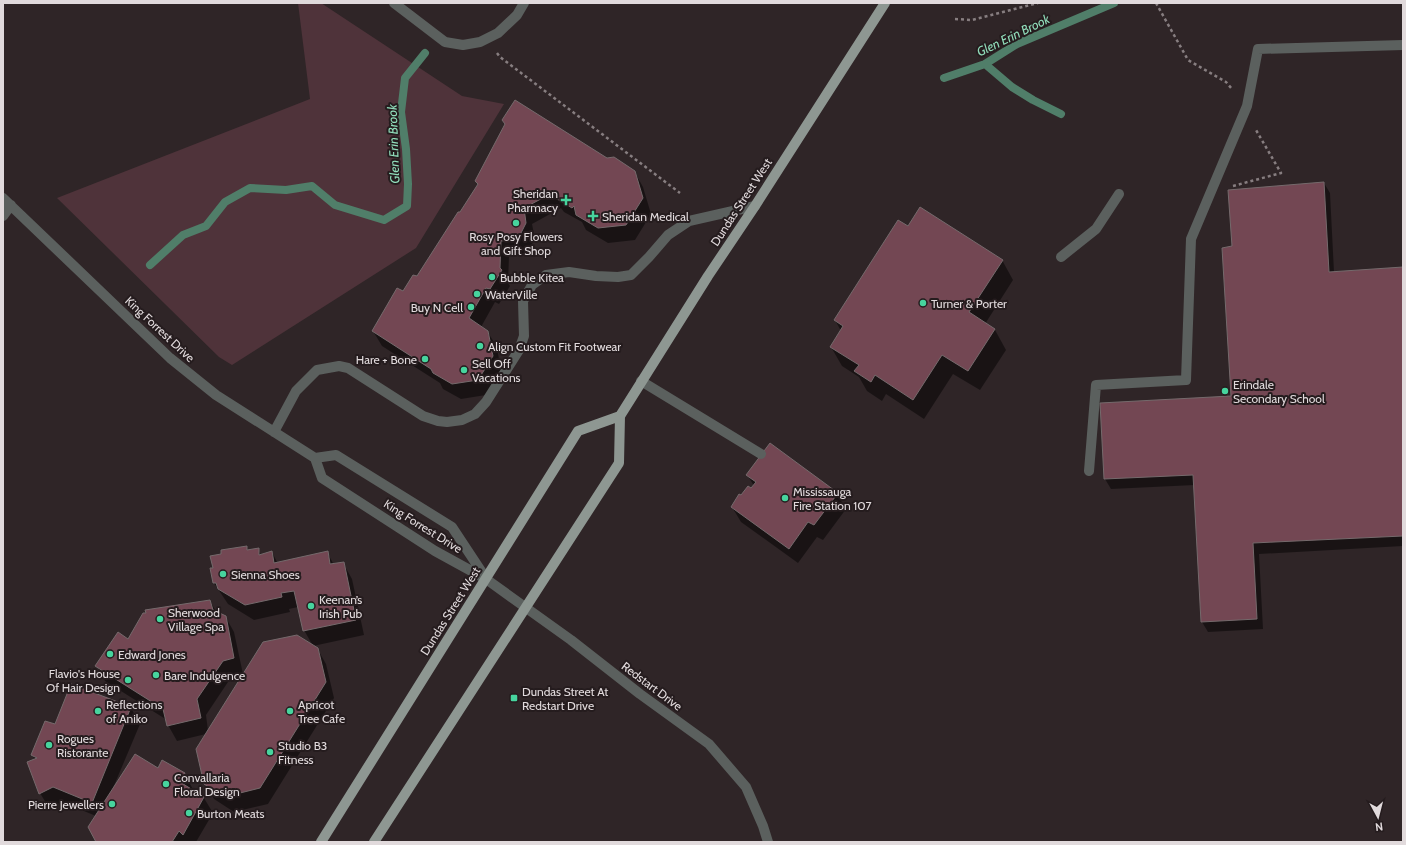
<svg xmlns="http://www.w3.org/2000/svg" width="1406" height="845" viewBox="0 0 1406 845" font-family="Cabin,sans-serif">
<rect width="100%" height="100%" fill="#2f2527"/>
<!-- green -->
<path fill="#4f333a" d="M298,3H321L462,96L504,104L416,248L232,365L219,357L57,198L310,99Z"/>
<!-- shadow -->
<path fill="#0007" d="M607,159L634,171L643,187L651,214L635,240L608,243L586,230L582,222L564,212L561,208L532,224L535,239L526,254L509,256L508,283L510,286L499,304L495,302L481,327L487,331L497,347L501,372L486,395L461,399L443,389L440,383L382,346L373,331L418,277L459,213Z
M1324,183L1330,193L1334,272L1403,268V546L1259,554L1263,629L1208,632L1202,622L1195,485L1111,489L1105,479L1232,397L1234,247Z
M908,228L1002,260L1013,280L985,324L995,330L1006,350L980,390L953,374L924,419L886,394L882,401L867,391L859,377L842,366L831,347L841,331L835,320Z
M748,476L837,494L846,509L823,540L817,537L798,563L741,522L732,507L741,497L754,486Z
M246,547L248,550L258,549L261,555L272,552L278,564L327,552L334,565L343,563L352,579L364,635L313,646L304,630L298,607L289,609L290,612L254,620L228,604L214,583V568Z
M210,601L217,613L225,616L234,632L243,674L232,676L206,715L208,731L317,648L326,664L334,698L268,804L234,812L214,799L205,783L206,734L177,741L168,725L167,720L105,681L97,666L129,641Z
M72,685L131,708L140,724L113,788L158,769L184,774L193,789L192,791L204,798L213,813L196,842H97L96,816L62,802L49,808L40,793L35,760L32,755L55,725Z"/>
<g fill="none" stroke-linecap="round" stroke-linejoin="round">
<!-- stream -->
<path stroke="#507e69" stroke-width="8" d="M985,64L1012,87L1033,100L1061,114
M944,78L985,64L1017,44L1114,3
M150,265L183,235L206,226L225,202L250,188L286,190L312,186L335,205L384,220L407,206L408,184L406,149L401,112L405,78L425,53"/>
</g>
<!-- building -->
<path fill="#734753" stroke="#756a6c" d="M515,100L607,158L614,157L635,171L643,198L626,225L598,228L576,215L574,206L572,208L554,197L555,194L552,193L524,208L526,223L518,239L501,241L500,268L502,270L490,289L486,288L469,318L488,331L493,356L478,380L452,384L433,373L431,369L372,331L397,288L403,291L413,275L417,276L458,212H460L478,184L475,181L505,124L502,120Z
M1324,182L1329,272L1403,267V536L1253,543L1257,619L1201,622L1193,475L1104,479L1100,403L1231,396L1222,248L1232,246L1228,190Z
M920,207L1003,260L969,312L995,329L968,371L942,355L913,400L875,375L871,382L854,371L859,365L830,347L843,326L834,320L898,220L908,226Z
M770,443L838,493L814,525L808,522L789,549L731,507L739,494L741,495L748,486L751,488L756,482L746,475Z
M247,546V550L259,548V555L272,551L274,563L328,551L330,564L344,562L356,620L303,631L294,591L281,593L282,597L245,605L218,589L216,583H213L210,568H213L210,556L221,554V550Z
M210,600L213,610L226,616L234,658L223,661L197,699L201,718L167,726L163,709L95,666L118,632L128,639L143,613H146L145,610Z
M297,635L318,648L326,682L260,788L224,797L204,784L196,749L263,642Z
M71,684L131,707L92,803L53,787L39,794L27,762L37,758L31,755L45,721L55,724Z
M135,754L158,768L162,760L185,773L180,782L204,797L183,835L179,831L172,842H96L88,827Z"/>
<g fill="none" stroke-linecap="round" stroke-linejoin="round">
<!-- path -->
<path stroke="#877e80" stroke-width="2.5" stroke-dasharray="3 3" stroke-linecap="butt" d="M1156,3L1188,60L1226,82L1232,89
M955,19L972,20L1038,3
M497,53L500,57L680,193
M1233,186L1281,173L1256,130"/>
<!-- minor -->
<path stroke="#5b605e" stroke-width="10" d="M394,3L445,42L463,45L480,42L498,33L517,15L524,3
M3,198L170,358L216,395L315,458L322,478L435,551L486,579L571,640L640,694L709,744L746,787L763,826L768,842
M3,216L11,205
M1061,257L1096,229L1119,194
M641,381L761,454
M274,432L296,391L317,370L339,366L348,368L423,416L438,421L447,422L462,420L475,414L486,402L519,350L524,336L523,301L532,285L546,275L569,272L596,276L618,277L631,275L649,257L668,235L689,221L755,206
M315,458L336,455L452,527L485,577
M1089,471L1096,385L1186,380L1191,239L1247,106L1258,49L1403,45"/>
<!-- major -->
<path stroke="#8e9792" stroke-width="10" d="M321,842L578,431L620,416
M374,842L619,463L620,416L708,276L755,206L885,3"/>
</g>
<!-- markers -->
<g fill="#47d49e" stroke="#251c1e" stroke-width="1.5">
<path d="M564 194h4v4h4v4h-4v4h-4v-4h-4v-4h4z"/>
<path d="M591 210h4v4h4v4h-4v4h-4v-4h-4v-4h4z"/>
<circle cx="516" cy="223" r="4"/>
<circle cx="492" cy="277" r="4"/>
<circle cx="477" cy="294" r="4"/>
<circle cx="923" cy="303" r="4"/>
<circle cx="471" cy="307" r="4"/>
<circle cx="480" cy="346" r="4"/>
<circle cx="425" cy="359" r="4"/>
<circle cx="464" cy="370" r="4"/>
<circle cx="1225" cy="391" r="4"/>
<circle cx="785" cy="498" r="4"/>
<circle cx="223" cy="574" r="4"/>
<circle cx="311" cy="606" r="4"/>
<circle cx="160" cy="619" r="4"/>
<circle cx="110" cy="654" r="4"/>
<circle cx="156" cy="675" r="4"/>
<circle cx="128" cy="680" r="4"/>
<rect x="510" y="694" width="8" height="8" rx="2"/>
<circle cx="98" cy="711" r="4"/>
<circle cx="290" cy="711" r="4"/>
<circle cx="49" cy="745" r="4"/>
<circle cx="270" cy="752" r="4"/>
<circle cx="166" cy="784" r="4"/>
<circle cx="112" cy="804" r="4"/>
<circle cx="189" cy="813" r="4"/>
</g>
<g text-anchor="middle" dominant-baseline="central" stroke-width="4" stroke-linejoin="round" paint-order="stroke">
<!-- poi labels -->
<g font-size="12" fill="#e1dadc" stroke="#251c1e" text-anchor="start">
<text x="558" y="193" text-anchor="end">Sheridan<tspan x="558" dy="14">Pharmacy</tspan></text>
<text x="602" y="216">Sheridan Medical</text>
<text x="516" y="236" text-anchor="middle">Rosy Posy Flowers<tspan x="516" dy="14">and Gift Shop</tspan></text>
<text x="500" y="277">Bubble Kitea</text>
<text x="485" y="294">WaterVille</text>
<text x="931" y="303">Turner &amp; Porter</text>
<text x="463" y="307" text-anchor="end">Buy N Cell</text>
<text x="488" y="346">Align Custom Fit Footwear</text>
<text x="417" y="359" text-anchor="end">Hare + Bone</text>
<text x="472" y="363">Sell Off<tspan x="472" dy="14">Vacations</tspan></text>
<text x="1233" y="384">Erindale<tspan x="1233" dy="14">Secondary School</tspan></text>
<text x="793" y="491">Mississauga<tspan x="793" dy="14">Fire Station 107</tspan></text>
<text x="231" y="574">Sienna Shoes</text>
<text x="319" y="599">Keenan’s<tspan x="319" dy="14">Irish Pub</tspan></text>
<text x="168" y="612">Sherwood<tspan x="168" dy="14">Village Spa</tspan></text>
<text x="118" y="654">Edward Jones</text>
<text x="120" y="673" text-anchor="end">Flavio's House<tspan x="120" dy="14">Of Hair Design</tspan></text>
<text x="164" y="675">Bare Indulgence</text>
<text x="522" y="691">Dundas Street At<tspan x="522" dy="14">Redstart Drive</tspan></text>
<text x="106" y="704">Reflections<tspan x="106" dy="14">of Aniko</tspan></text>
<text x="298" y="704">Apricot<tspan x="298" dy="14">Tree Cafe</tspan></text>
<text x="57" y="738">Rogues<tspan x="57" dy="14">Ristorante</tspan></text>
<text x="278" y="745">Studio B3<tspan x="278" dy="14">Fitness</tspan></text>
<text x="174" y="777">Convallaria<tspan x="174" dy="14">Floral Design</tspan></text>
<text x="104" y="804" text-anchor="end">Pierre Jewellers</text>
<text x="197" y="813">Burton Meats</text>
</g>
<!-- street labels -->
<g font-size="12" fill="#e1dadc" stroke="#251c1e">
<text transform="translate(741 202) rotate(-57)">Dundas Street West</text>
<text transform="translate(160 329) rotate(43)">King Forrest Drive</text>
<text transform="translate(423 526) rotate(32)">King Forrest Drive</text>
<text transform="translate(450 611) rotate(-58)">Dundas Street West</text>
<text transform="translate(652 686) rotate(37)">Redstart Drive</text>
</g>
<!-- water labels -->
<g font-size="13" font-style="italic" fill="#91debb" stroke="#251c1e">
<text transform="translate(1013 35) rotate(-26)">Glen Erin Brook</text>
<text transform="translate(393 144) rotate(-92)">Glen Erin Brook</text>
</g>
</g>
<!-- border -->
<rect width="1406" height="845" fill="none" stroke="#e1dadc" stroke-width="8"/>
<!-- north arrow -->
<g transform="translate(1378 817) rotate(173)" stroke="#251c1e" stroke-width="3" paint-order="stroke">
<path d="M0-3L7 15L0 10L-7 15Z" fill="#e1dadc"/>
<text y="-6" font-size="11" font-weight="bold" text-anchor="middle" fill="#e1dadc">N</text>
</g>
</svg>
